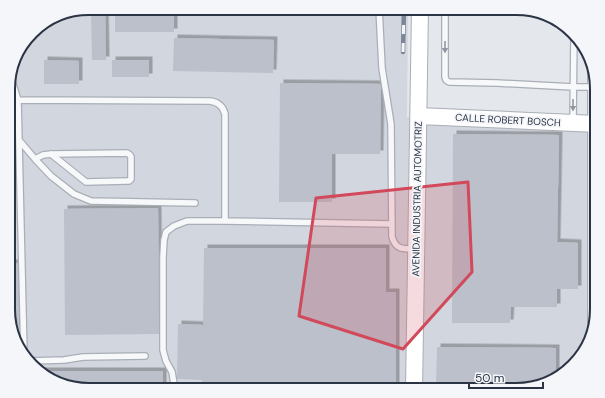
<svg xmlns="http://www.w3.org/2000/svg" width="605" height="398" viewBox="0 0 605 398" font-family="'DM Sans',sans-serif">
<defs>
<filter id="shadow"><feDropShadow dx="3.5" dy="-3.5" stdDeviation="0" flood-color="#0004"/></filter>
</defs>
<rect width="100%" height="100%" fill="#e4e7ec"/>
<!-- built -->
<path fill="#d2d6de" d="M89,8H408L407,117H597V314L583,354L556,379L521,390H88L44,376L19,350L9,320V78L16,53L35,28L58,14Z"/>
<!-- building -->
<path fill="#bbc0ca" filter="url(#shadow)" d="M91,8H105L106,60H92Z
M115,8H174V32H115Z
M174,38L274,40L273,73L173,71Z
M44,60L79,61V84H44Z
M112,60H149V77H112Z
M280,83L381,84L380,154H332V202H279Z
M453,134L559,135L557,242L578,243V289H557V307H511L510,323H452Z
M158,208L159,334L65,335L64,209Z
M204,248H386V292H396V390H201L202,380L177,379L178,324L203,325Z
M9,263H19V329H12L9,320Z
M437,347L556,348V379L521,390H436Z
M39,371H163V390H88L44,376Z"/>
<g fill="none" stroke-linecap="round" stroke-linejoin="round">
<!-- service casing -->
<g stroke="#a9aeb7" stroke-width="8">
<path id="service" d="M379,8L382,68L391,124L392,237C396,250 403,249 415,249
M445,8V77L446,80L449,82L497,83L573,87H597
M591,62V226H597
M10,75L18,100L24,355
M18,100L210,101C218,102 223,106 225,114V221L391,224
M573,121L574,35
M9,126H18
M19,140L35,159L51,176L74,194L91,201L195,203
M35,159L43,155L51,154L127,153L130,155L131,157V179L129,181H127L86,182L51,154
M591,226V330
M29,361L64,360L83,357L145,356
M175,390L172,372L166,361L163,350V257L164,240L166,232L174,226L187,221H225"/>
</g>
<!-- secondary casing -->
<g stroke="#a9aeb7" stroke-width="18">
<path id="secondary" d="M419,116L597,124
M414,390L420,8"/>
</g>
<!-- service -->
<use href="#service" stroke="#f7f8fa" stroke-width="5.5"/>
<!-- secondary -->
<use href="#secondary" stroke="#fff" stroke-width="16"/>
<!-- rail casing -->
<g stroke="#7d8696" stroke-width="4.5">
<path id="rail" d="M403,52L404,8"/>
</g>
<!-- rail -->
<use href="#rail" stroke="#f4f6f9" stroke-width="3" stroke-dasharray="9" stroke-linecap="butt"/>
</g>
<!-- one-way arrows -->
<defs><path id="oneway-solid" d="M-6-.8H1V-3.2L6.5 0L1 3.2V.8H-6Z"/></defs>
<g fill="#9196a0">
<use href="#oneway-solid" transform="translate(445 47) rotate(90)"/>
<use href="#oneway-solid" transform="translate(573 105) rotate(90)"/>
</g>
<!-- marked area -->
<path fill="#d1495b" fill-opacity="0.2" stroke="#d1495b" stroke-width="3" stroke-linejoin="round" d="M468,182L472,272L403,349L299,316L316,198Z"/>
<g text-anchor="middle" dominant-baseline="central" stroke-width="3.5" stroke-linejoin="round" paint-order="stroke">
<!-- street labels -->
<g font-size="10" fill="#2b3445" stroke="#f4f6f9">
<text transform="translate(508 120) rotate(3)">CALLE ROBERT BOSCH</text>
<text transform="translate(417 199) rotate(-89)">AVENIDA INDUSTRIA AUTOMOTRIZ</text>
</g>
</g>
<!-- crop -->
<path d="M0 0H605V398H0ZM89 15H516A74 74 0 0 1 590 89V309A74 74 0 0 1 516 383H89A74 74 0 0 1 15 309V89A74 74 0 0 1 89 15Z" fill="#f4f6f9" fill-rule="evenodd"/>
<path fill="none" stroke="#2b3445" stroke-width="2" d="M89 15H516A74 74 0 0 1 590 89V309A74 74 0 0 1 516 383H89A74 74 0 0 1 15 309V89A74 74 0 0 1 89 15Z"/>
<!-- scale -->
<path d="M469 382v6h74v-6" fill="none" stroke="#2b3445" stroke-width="2"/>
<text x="475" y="382" font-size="12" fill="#2b3445" stroke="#f4f6f9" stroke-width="3" paint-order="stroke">50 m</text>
</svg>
